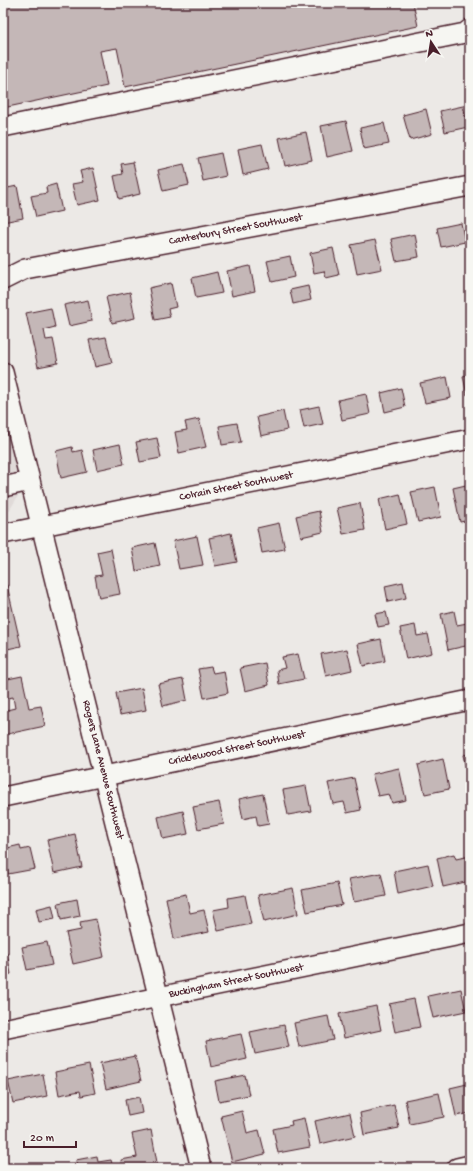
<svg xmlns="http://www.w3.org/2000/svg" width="473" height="1171" viewBox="0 0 473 1171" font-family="'Gochi Hand',sans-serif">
<rect width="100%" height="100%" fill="#ece9e6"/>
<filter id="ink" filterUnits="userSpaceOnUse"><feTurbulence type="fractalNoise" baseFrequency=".025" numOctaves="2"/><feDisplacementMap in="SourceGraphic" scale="8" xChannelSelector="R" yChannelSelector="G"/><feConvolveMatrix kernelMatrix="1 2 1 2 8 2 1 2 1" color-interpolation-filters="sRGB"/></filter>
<g filter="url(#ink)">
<!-- built -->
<path fill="#e0dad8" d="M3,410L21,491L3,521Z"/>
<!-- building -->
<path fill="#c4b7b7" stroke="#4a1f2b" d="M3,3H413L418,26L125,87L117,48L100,51L107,86L3,108Z
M463,106L468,127L445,132L440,111Z
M426,109L432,134L410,140L403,115Z
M346,121L353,151L327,157L321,126Z
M384,123L389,144L364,149L360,128Z
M306,132L312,160L285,166L279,138Z
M262,144L268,169L243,175L238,149Z
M221,153L226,176L203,181L198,158Z
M133,162L140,194L119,199L114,176L123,174L121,164Z
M184,164L189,185L163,191L158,170Z
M93,168L100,200L77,205L72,184L83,182L80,171Z
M56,184L62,211L36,217L31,196L47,193L46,187Z
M17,186L23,218L3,222V189Z
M461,223L465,242L441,247L437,228Z
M415,234L419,257L396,261L391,239Z
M375,240L382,269L357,274L351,245Z
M333,248L339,275L326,278L324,271L314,273L310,253Z
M290,256L294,277L272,282L267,261Z
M250,266L255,291L232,296L227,271Z
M217,272L222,293L196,298L192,278Z
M171,283L176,307L168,309L170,317L155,320L149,288Z
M308,286L311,300L293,304L290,290Z
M130,292L135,318L112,323L106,297Z
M88,300L92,321L69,326L64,305Z
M51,308L55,327L44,330L46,340L53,339L58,363L38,367L26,313Z
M106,337L112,363L95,367L89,340Z
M470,374V394L467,395L463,376Z
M447,377L451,398L425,403L420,383Z
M401,388L405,407L385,412L381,393Z
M366,394L370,414L342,420L338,400Z
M319,406L323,424L304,428L300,410Z
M283,411L287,430L261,436L257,417Z
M199,419L206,447L179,453L175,432L187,430L185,422Z
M237,423L241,442L222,445L219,426Z
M157,438L161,458L140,462L136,442Z
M120,444L124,464L97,470L93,450Z
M72,447L73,452L82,450L87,472L61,478L56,451Z
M470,484V520L460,522L453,488Z
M435,487L441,517L418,522L411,492Z
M400,494L407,524L385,529L379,499Z
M360,503L365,530L343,534L337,508Z
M319,511L323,532L301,537L296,516Z
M279,523L285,549L262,553L257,528Z
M231,533L237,562L215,566L209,538Z
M197,536L203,565L179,569L173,541Z
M155,543L160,566L136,571L132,548Z
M111,549L120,594L99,598L95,576L102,575L97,552Z
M403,582L406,598L388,602L385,586Z
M7,585L21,646L3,650V586Z
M454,611L457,625L467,623L470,636V645L448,650L441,614Z
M386,612L389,625L378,627L375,614Z
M415,625L417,636L428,634L432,653L406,659L400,628Z
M381,639L385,661L363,666L358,644Z
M347,649L352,670L326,676L321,654Z
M298,654L304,679L279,684L277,670L285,668L282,657Z
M265,663L269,685L245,691L240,668Z
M211,667L213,673L224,671L228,693L204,698L198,669Z
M22,676L29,708L41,706L45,726L3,735V711L15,708L13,697L3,699V680Z
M183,679L187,700L163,706L158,684Z
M142,688L146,710L120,715L116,693Z
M470,754V777H468L463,755Z
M443,759L449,789L425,794L418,765Z
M399,768L406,800L392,803L389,794L378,796L372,774Z
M354,778L361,810L347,813L344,802L333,804L328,783Z
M306,786L311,811L288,815L283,790Z
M263,794L269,824L258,826L256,816L243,819L239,799Z
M219,802L224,824L198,829L193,807Z
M183,811L188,834L163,839L158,817Z
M75,834L82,867L54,873L47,840Z
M20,845L21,850L30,848L35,869L8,874L3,849Z
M454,854L456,859L470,856V881L443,887L437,858Z
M428,864L433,886L398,894L394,871Z
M381,873L386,896L354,902L349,879Z
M337,883L342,905L307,912L302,890Z
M293,888L298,914L264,922L258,895Z
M186,894L190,913L204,910L209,932L174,939L166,898Z
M245,895L251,924L218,931L213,910L229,907L228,898Z
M77,899L80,916L61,920L58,903Z
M52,905L55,919L39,922L36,909Z
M96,919L104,957L73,964L66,933L81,930L80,922Z
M47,942L52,965L27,970L22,947Z
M7,953L11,974L3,976V954Z
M461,989L466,1011L433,1018L428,996Z
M414,999L420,1027L395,1032L389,1004Z
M376,1006L381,1030L344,1038L339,1014Z
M328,1016L333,1040L299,1047L294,1023Z
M284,1025L289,1047L255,1054L250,1032Z
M241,1034L247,1059L211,1067L206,1041Z
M135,1056L141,1081L106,1089L100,1063Z
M89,1065L95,1093L81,1096L80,1091L59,1095L55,1072Z
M43,1074L47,1096L13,1103L8,1081Z
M245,1075L249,1095L219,1101L215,1081Z
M467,1084L468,1090L470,1089V1113L456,1116L450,1088Z
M439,1093L444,1117L410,1124L405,1100Z
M139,1097L142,1113L128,1116L125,1100Z
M394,1105L399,1128L364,1135L360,1113Z
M242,1111L247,1133L259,1130L265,1154L232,1162L221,1116Z
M350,1113L355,1136L320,1144L315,1121Z
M304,1118L310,1147L278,1153L273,1129L292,1125L291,1121Z
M151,1130L158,1168H122L121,1160L137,1157L132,1134Z
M97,1156L98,1162L111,1160L113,1168H77L76,1160Z"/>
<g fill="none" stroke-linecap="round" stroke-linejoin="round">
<!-- minor casing -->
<g stroke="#4a1f2b" stroke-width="22">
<g id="minor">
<path d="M3,127L465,33L470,29"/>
<path id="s1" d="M3,280L25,269L470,186"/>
<path id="s2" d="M3,372C69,637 137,902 201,1168"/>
<path d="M3,487L30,481"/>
<path id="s3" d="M3,534L470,439"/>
<path id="s4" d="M3,797L470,700"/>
<path id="s5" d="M3,1029L470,933"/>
<path d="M457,1168L470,1165"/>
</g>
</g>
<!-- minor -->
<use href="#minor" stroke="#f6f6f2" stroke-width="19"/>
</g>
</g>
<g text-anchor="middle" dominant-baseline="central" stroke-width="3.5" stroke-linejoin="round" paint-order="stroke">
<!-- street labels -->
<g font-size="11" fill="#4a1f2b" stroke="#f6f6f2">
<text stroke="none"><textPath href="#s1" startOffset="239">Canterbury Street Southwest</textPath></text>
<text stroke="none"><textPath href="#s3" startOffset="238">Colrain Street Southwest</textPath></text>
<text stroke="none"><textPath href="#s4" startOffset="239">Cricklewood Street Southwest</textPath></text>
<text stroke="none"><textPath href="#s2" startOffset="410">Rogers Lane Avenue Southwest</textPath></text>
<text stroke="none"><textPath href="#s5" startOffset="238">Buckingham Street Southwest</textPath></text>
</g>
</g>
<!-- margin -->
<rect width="473" height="1171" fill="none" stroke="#f6f6f2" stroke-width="16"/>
<rect x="8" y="8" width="457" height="1155" fill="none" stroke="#4a1f2b" stroke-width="1.5" filter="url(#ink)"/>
<!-- north arrow -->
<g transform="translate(431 42) rotate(348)" stroke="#f6f6f2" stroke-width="3" paint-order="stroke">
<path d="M0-3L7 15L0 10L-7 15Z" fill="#4a1f2b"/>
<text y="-6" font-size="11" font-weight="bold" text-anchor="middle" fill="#4a1f2b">N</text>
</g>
<!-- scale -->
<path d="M24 1141v6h52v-6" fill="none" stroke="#4a1f2b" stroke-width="2"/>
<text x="30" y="1141" font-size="12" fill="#4a1f2b" stroke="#f6f6f2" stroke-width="3" paint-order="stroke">20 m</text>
</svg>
